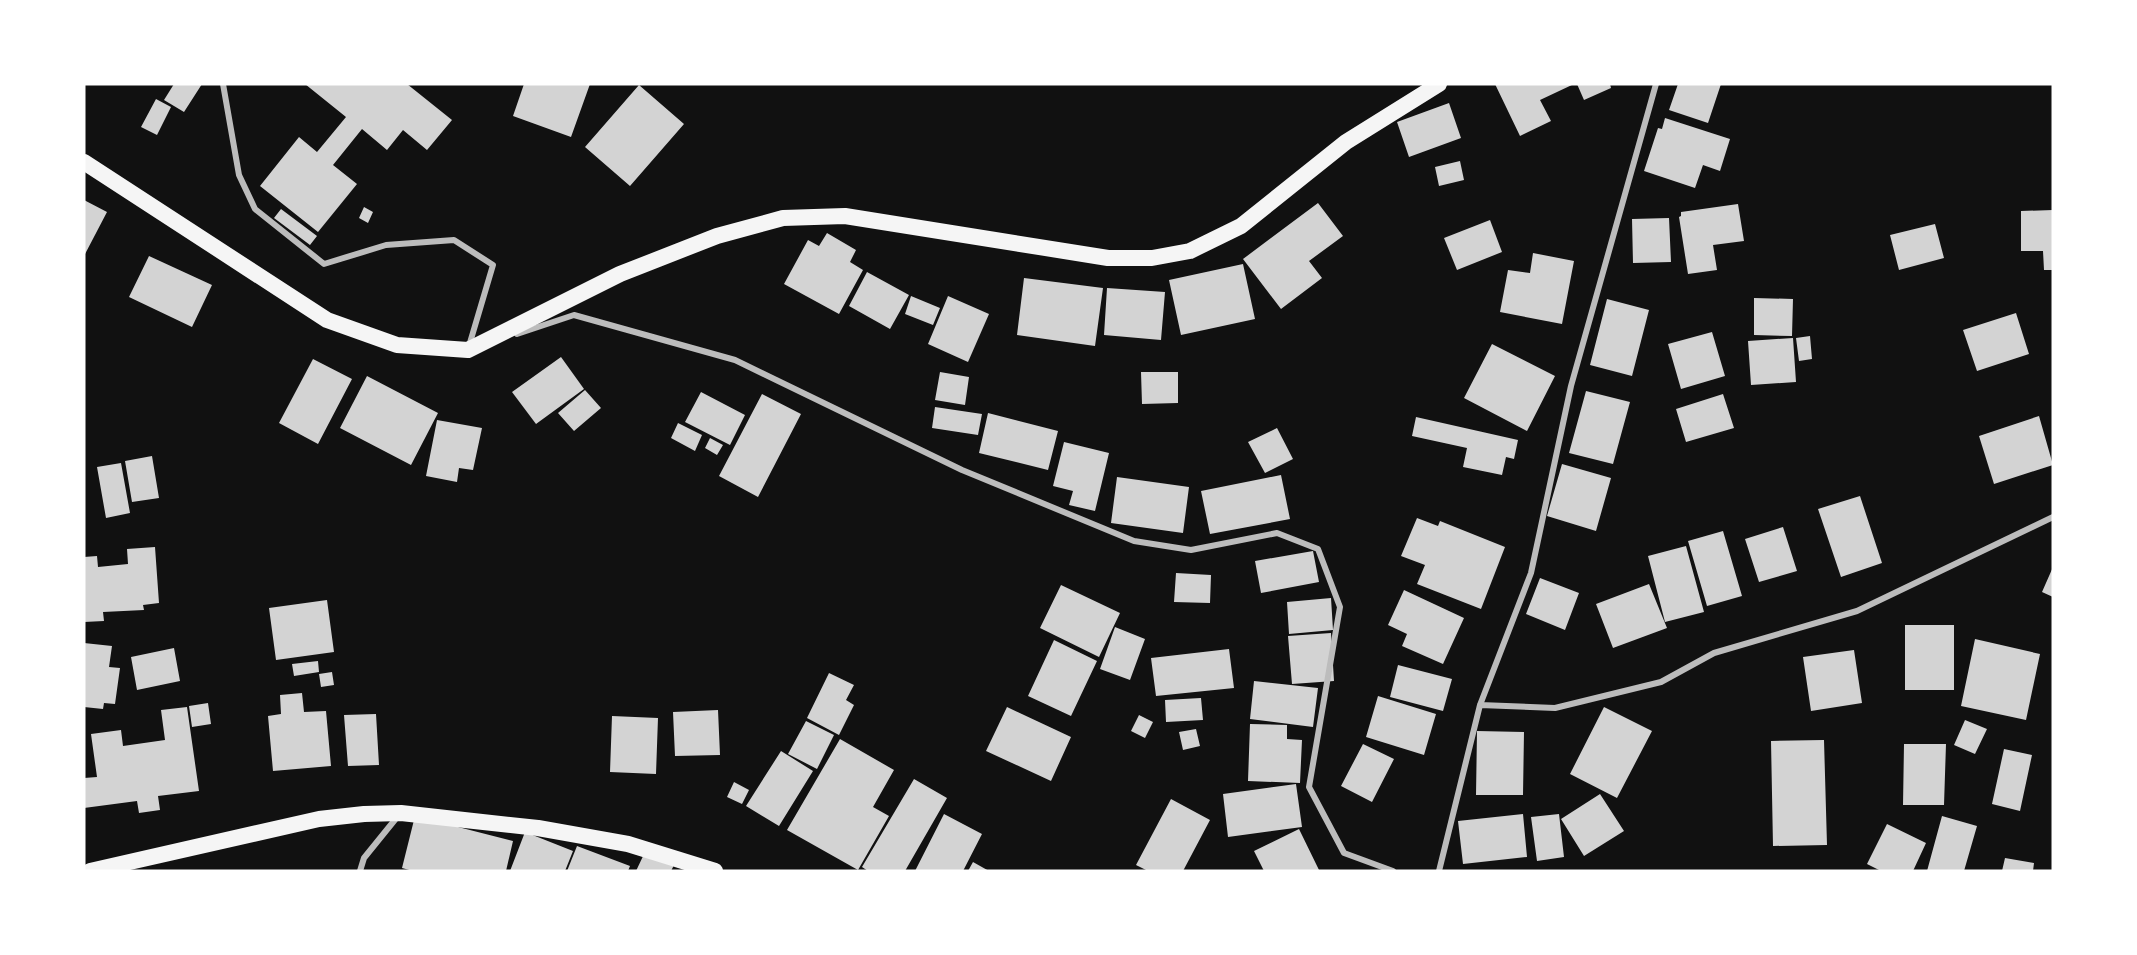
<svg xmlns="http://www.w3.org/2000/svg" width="2137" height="955" viewBox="0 0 2137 955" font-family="'Source Serif 4',serif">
<rect width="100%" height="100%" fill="#111"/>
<!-- building -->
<path fill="#d3d3d3" d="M174,84H202L184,112L164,100Z
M305,84H407L452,120L427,150L403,130L387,150L362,129L333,165L357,184L318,232L260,186L299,137L317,152L346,117Z
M524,84H590L571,137L513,116Z
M1495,84H1574L1540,100L1551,121L1520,136Z
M1577,84H1610L1611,88L1584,100Z
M1678,84H1721L1708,123L1669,110Z
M639,85L684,124L630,186L585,147Z
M156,99L171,107L157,135L141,127Z
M1449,103L1461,138L1409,157L1397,122Z
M1665,118L1730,139L1720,171L1703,165L1695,188L1644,171L1658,128L1662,129Z
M1460,161L1464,180L1439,186L1435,167Z
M84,200L107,212L84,256Z
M1318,203L1343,236L1309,261L1322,278L1281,309L1243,259Z
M1738,204L1744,241L1713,245L1717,270L1688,274L1679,217L1681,216V212Z
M364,207L373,212L368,223L359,218Z
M281,209L317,236L310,245L274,218Z
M2053,210V270H2044L2043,251H2021V211Z
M1669,218L1671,262L1633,263L1632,219Z
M1490,220L1502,252L1457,270L1444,238Z
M1935,224L1944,258L1899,270L1890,235Z
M827,233L856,250L850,262L863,270L839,314L784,284L808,240L819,246Z
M1533,253L1574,261L1562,324L1500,312L1508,270L1530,273Z
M149,256L212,285L192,327L129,297Z
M1243,264L1255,319L1181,335L1169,280Z
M867,272L909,295L890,329L849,306Z
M1024,278L1103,288L1095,346L1017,335Z
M1107,288L1165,292L1161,340L1104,335Z
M911,296L940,308L933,325L905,314Z
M948,296L989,314L968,362L928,344Z
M1754,298L1793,299L1792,336L1754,335Z
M1607,299L1649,310L1632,376L1590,365Z
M2016,313L2029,354L1977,371L1963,330Z
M1712,332L1725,376L1681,389L1668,344Z
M1810,336L1812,359L1799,361L1796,338Z
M1793,338L1796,382L1751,385L1748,341Z
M1492,344L1555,376L1527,431L1464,398Z
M561,357L584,389L536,424L512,392Z
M313,359L352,379L318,444L279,423Z
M940,372L969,377L965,405L935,400Z
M1141,372H1178V403L1142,404Z
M367,376L438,413L411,465L340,428Z
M585,390L601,408L574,431L558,413Z
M1586,391L1630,402L1613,464L1569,453Z
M701,392L745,415L730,445L685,422Z
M762,394L801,414L758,497L719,476Z
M1723,394L1734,428L1686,442L1676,409Z
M935,407L982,414L978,435L932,428Z
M988,413L1058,431L1048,470L979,453Z
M2039,416L2053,465L1994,484L1979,436Z
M1416,417L1518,440L1514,459L1506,457L1502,475L1463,467L1467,448L1412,436Z
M437,420L482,428L473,470L459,468L457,482L426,476Z
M678,423L702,435L695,451L671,438Z
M1277,428L1293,459L1265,473L1248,442Z
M710,438L723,445L717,455L705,448Z
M1064,442L1109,453L1095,511L1069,505L1073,491L1053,486Z
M152,456L159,498L132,502L125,461Z
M121,463L130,513L106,518L97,467Z
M1562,464L1611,478L1596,531L1547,516Z
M1281,475L1290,519L1210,534L1201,491Z
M1117,477L1189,487L1183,533L1111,523Z
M1860,496L1882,563L1841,577L1818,509Z
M1417,518L1438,526L1440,521L1505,547L1481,609L1417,584L1425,565L1401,556Z
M1783,527L1797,571L1759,582L1745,539Z
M1723,531L1742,596L1707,606L1688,541Z
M1686,546L1704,612L1665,622L1648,556Z
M155,547L159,603L143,605L144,610L103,612L104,621L84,622V557L97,556L98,567L128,564L127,549Z
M1313,551L1319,582L1261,593L1255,561Z
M2053,567V597L2042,592Z
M1176,573L1211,575L1210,603L1174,602Z
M1540,578L1579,593L1565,630L1526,614Z
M1649,584L1667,628L1613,648L1596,604Z
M1061,585L1120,613L1099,657L1040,628Z
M1404,590L1464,618L1443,664L1402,646L1407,634L1388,625Z
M1331,598L1333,630L1289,634L1287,602Z
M327,600L334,652L276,660L269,608Z
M1905,625H1954V690H1905Z
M1115,627L1145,639L1130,680L1100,669Z
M1331,633L1334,681L1292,684L1288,636Z
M1975,639L2040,654L2026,720L1961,706Z
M1054,640L1097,661L1071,716L1028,696Z
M84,643L112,646L109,667L120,668L115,704L104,703L103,709L84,707Z
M174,648L180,681L137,690L131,657Z
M1229,649L1234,688L1156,696L1151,658Z
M1854,650L1862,703L1811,711L1803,657Z
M318,661L319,672L294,676L292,664Z
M1398,665L1452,679L1443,711L1390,697Z
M332,672L334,685L321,687L319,674Z
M829,673L854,685L846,700L854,705L839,735L807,718Z
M1254,681L1318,688L1313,727L1250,719Z
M302,693L304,712L326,711L331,766L273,771L268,716L281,714L280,695Z
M1378,696L1436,714L1424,755L1366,737Z
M1201,698L1203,720L1166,722L1165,700Z
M208,703L211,724L192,727L189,706Z
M187,707L199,791L158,796L160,810L139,813L137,801L84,808V778L97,777L91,734L121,730L123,746L165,740L161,710Z
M1007,707L1071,737L1051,781L986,751Z
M1604,707L1652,731L1617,798L1570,774Z
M718,710L720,755L675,756L673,712Z
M376,714L379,765L348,766L344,715Z
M1139,715L1153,722L1145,738L1131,731Z
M612,716L658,718L656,774L610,772Z
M1965,720L1987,729L1975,754L1954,745Z
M806,721L834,735L817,769L788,754Z
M1250,724L1287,725V739L1302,740L1300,783L1248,781Z
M1196,729L1200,746L1183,750L1179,732Z
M1477,731L1524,732L1523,795H1476Z
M840,739L894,770L873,807L889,816L858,870L787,830Z
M1824,740L1827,845L1773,846L1771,741Z
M1363,744L1394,759L1372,802L1341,786Z
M1904,744H1946L1944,805H1903Z
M2004,749L2032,755L2020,811L1992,804Z
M781,751L813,771L779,826L746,806Z
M914,779L947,798L905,871H868L862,867Z
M734,782L749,790L742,804L727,797Z
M1296,784L1302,827L1228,837L1223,794Z
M1600,794L1624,831L1584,856L1561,819Z
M1171,799L1210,820L1183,871H1148L1136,865Z
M944,814L982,834L963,871H915Z
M1523,814L1527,857L1463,864L1458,821Z
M1559,814L1564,857L1537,861L1531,817Z
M415,816L513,841L506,871H413L402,868Z
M1942,816L1977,826L1964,871H1927Z
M1887,824L1926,843L1913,871H1881L1867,864Z
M1299,829L1319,870L1264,871L1254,851Z
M525,832L573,851L565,871H510Z
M577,846L630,866L628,871H567Z
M645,852L674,865L671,871H636Z
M2005,858L2034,863L2033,871H2002Z
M973,862L989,871H968Z"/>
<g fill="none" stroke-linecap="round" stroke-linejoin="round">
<!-- minor -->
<path stroke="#bcbcbc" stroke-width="6" d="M223,84L239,175L255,209L324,264L386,245L454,240L493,265L469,346
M517,334L574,315L735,360L962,470L1134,541L1191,550L1277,533L1318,549L1340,607L1309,787L1344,853L1393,871
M1480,705L1555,708L1661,682L1714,653L1857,611L2053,517
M360,871L364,858L398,816
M1439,871L1480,705L1531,573L1571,386L1656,84"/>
<!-- trunk -->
<path stroke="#f5f5f5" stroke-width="16" d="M84,162L327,320L397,345L468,350L620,274L717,236L783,218L845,216L1108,258H1152L1190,251L1241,226L1346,142L1439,84
M90,871L319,819L364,814L401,813L538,828L628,844L715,871"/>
</g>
<!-- border -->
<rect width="2137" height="955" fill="none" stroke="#ffffff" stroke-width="171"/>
</svg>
